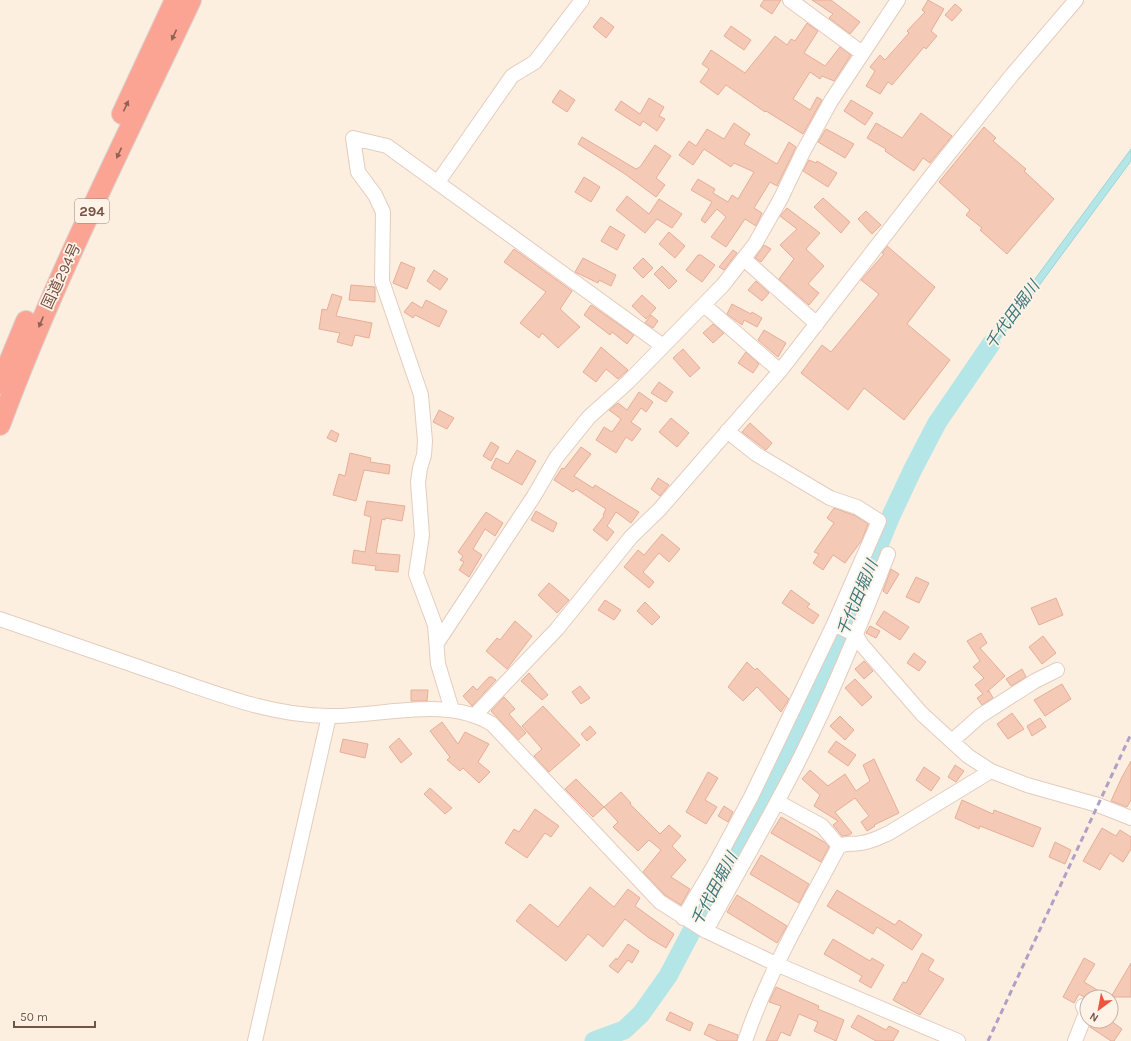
<svg xmlns="http://www.w3.org/2000/svg" width="1131" height="1041" viewBox="0 0 1131 1041" font-family="Karla,'Noto Sans JP',sans-serif">
<rect width="100%" height="100%" fill="#fdefe0"/>
<!-- water -->
<path fill="#b4e5e7" stroke="#99d6da" d="M1131,149V161L979,367L973,363Z"/>
<g fill="none" stroke-linecap="round" stroke-linejoin="round">
<!-- river -->
<path stroke="#b4e5e7" stroke-width="19" d="M594,1041L624,1030L641,1014L668,976L725,868L748,828L800,728L846,627L890,518L912,471L937,423L991,344"/>
</g>
<!-- building -->
<path fill="#f4c9b6" stroke="#e8ad96" d="M764,0H781L772,14L760,6Z
M812,0H831L860,22L850,34L829,18L833,14Z
M928,0L944,9L931,31L937,36L926,49L924,47L892,85L888,82L880,94L866,86L875,71L870,67L880,55L885,60L909,33L907,31L925,12L922,10Z
M955,4L962,10L952,21L945,15Z
M601,17L614,27L606,38L593,27Z
M807,23L818,31L804,53L825,66L840,47L851,55L834,81L822,76L820,79L810,72L793,99L810,110L817,97L822,100L803,134L766,111L765,112L726,85L718,95L700,82L709,69L702,64L711,50L745,73L775,36L787,45L791,39L795,41Z
M731,26L751,40L744,50L724,36Z
M560,90L575,100L567,112L552,102Z
M649,98L664,107L659,116L665,119L657,131L643,121L640,126L615,110L621,101L640,114Z
M851,100L873,113L865,125L844,111Z
M921,113L952,136L930,163L923,158L914,171L885,151L886,149L867,138L876,123L902,138Z
M734,123L750,134L744,144L777,164L789,142L796,147L777,186L770,182L754,208L762,213L756,226L745,219L726,247L711,237L726,217L717,209L705,223L701,220L712,202L691,190L698,179L715,189L713,193L728,202L732,195L738,199L754,172L734,163L731,167L704,149L693,165L679,155L689,141L696,146L707,129L724,139Z
M984,127L996,138L993,141L1026,169L1024,171L1054,199L1007,254L980,230L982,228L966,215L970,210L939,182Z
M826,129L854,144L845,158L818,142Z
M582,137L636,169L640,167L655,145L671,156L656,178L665,185L656,197L625,174L578,144Z
M809,160L816,163L817,161L837,173L828,187L803,171Z
M584,177L600,187L591,202L575,192Z
M627,196L649,214L659,199L682,214L672,228L657,219L645,233L616,210Z
M823,198L850,222L841,233L814,207Z
M787,208L820,233L806,249L824,266L808,284L819,293L809,305L779,279L794,259L780,245L797,229L780,216Z
M866,211L881,225L872,234L858,219Z
M610,226L625,235L617,250L601,241Z
M669,232L685,246L675,258L659,244Z
M764,245L771,249L761,262L755,258Z
M887,246L935,287L907,324L950,360L904,420L864,388L848,410L801,373L822,345L831,352L879,294L861,280L884,254L882,253Z
M514,249L572,291L560,309L580,327L558,348L542,333L539,338L520,323L546,292L504,262Z
M733,250L737,253L724,270L719,267Z
M698,255H701L715,265L702,282L686,270Z
M583,258L616,275L611,286L599,280L598,283L575,272Z
M643,258L653,268L643,278L633,268Z
M401,262L415,268L407,289L393,283Z
M662,266L677,281L669,289L654,274Z
M434,270L448,279L440,290L427,281Z
M756,281L769,293L762,301L748,290Z
M351,285L375,287V302L349,300Z
M332,294L342,297L336,316L372,323L369,338L355,335L352,346L337,342L340,333L319,329L322,309L327,310Z
M642,295L656,308L646,319L632,306Z
M426,300L447,311L439,327L415,315L413,318L404,312L412,302L422,308Z
M732,304L751,314L752,312L762,318L757,327L744,320L742,325L727,314Z
M591,305L634,335L627,344L612,332L610,335L584,315Z
M651,315L658,321L653,328L645,323Z
M713,324L724,333L713,343L703,333Z
M764,330L786,343L778,357L758,340Z
M601,347L628,370L618,379L606,369L596,382L583,372Z
M683,349L700,368L690,377L673,358Z
M746,352L759,364L753,373L738,363Z
M659,382L673,392L666,402L651,393Z
M639,392L653,402L646,412L641,408L631,422L641,429L632,441L626,437L616,453L596,440L604,427L612,432L621,419L609,410L618,403L627,410Z
M439,410L454,418L447,429L433,422Z
M671,418L689,433L677,447L659,432Z
M750,423L772,443L766,450L742,432Z
M331,430L339,434L336,442L327,438Z
M491,442L499,447L491,461L483,456Z
M581,447L591,454L574,476L593,488L595,485L639,512L631,523L616,512L607,526L614,532L607,541L593,530L604,516L603,515L606,509L576,489L573,492L554,480L562,468L564,469Z
M517,450L536,461L522,485L491,468L496,458L508,464Z
M350,453L371,458L370,462L390,465L389,474L364,470L356,501L333,495L339,474L345,476Z
M658,478L669,485L660,496L651,489Z
M367,501L405,506L402,521L385,518V520L382,519L376,553L400,555L398,572L375,570L376,566L352,563L354,550L365,552L371,517L364,515Z
M834,508L856,516L868,524L862,540L845,563L833,555L823,570L813,563L819,554L814,552L834,523L827,518Z
M536,511L557,523L553,532L531,520Z
M486,512L503,523L495,536L485,529L473,549L482,555L469,577L459,570L464,562L460,560L463,556L458,552Z
M662,534L680,549L669,562L659,553L643,572L654,582L649,588L624,567L638,550L644,555Z
M891,569L899,574L887,594L883,591Z
M916,577L929,583L919,603L906,597Z
M549,583L569,600L557,613L538,595Z
M791,590L810,604L807,607L819,615L813,624L782,603Z
M1056,598L1063,615L1039,625L1031,608Z
M605,600L621,610L614,620L598,610Z
M645,602L660,617L652,625L637,611Z
M884,611L909,627L900,640L876,624Z
M515,621L532,636L507,669L486,651L497,638L500,640Z
M870,626L880,631L876,638L866,633Z
M981,633L987,643L980,648L1005,676L987,692L989,691L993,698L982,705L977,698L983,694L975,685L984,678L973,667L980,661L967,641Z
M1043,636L1056,653L1042,664L1029,647Z
M914,653L926,662L919,671L907,663Z
M864,661L873,671L864,679L855,669Z
M747,662L755,670L757,668L789,699L781,712L757,687L743,701L728,687Z
M1022,669L1026,677L1011,686L1006,679Z
M529,673L548,695L542,700L521,681Z
M489,677H492L496,680L472,706L463,696L473,686L477,690Z
M855,679L872,697L862,706L845,688Z
M1062,684L1071,699L1045,716L1034,700Z
M580,686L590,698L581,704L572,692Z
M411,690H428L427,701H411Z
M504,697L515,709L509,714L526,733L518,740L491,711Z
M543,706L580,745L549,772L534,756L542,749L522,726Z
M1012,713L1024,729L1008,739L997,724Z
M840,716L854,730L845,740L830,726Z
M1040,718L1046,727L1032,736L1027,726Z
M442,722L458,744L465,732L489,744L478,762L490,772L479,783L463,768L460,771L447,760L450,757L430,731Z
M590,726L596,733L587,741L581,734Z
M399,738L412,754L401,763L389,747Z
M343,739L368,744L365,758L340,752Z
M836,741L856,755L848,766L828,752Z
M874,759L899,813L874,825L875,826L867,831L861,822L869,816L855,798L835,812L852,833L849,835L842,836L833,825L838,821L814,806L820,795L802,779L810,770L828,786L845,774L856,791L870,781L863,765Z
M1131,761V800L1127,807L1111,801L1122,777Z
M955,765L964,771L956,782L948,777Z
M924,767L940,778L931,791L916,780Z
M708,772L718,778L705,800L717,807L706,824L686,812Z
M576,779L604,807L593,817L565,789Z
M430,788L452,808L445,814L424,794Z
M621,792L631,803L630,804L660,834L669,825L681,836L672,846L686,860L671,877L690,889L681,905L665,895L643,872L661,850L649,840L638,851L613,827L618,822L604,807Z
M962,800L993,814L994,810L1041,828L1033,847L980,826L979,829L955,818Z
M724,806L733,812L728,822L718,816Z
M535,809L559,826L551,837L545,833L527,858L505,843L514,829L519,832Z
M781,817L826,843L829,847L821,862L771,833Z
M1102,828L1116,836L1120,830L1131,837V849L1123,862L1110,853L1100,870L1083,861Z
M1055,842L1071,850L1065,864L1049,857Z
M761,855L809,884L799,903L750,874Z
M590,887L614,907L628,889L640,898L635,906L674,934L666,948L649,938L625,919L603,947L588,934L566,961L516,921L530,904L558,927Z
M837,890L895,925L899,920L922,935L912,950L877,927L873,934L827,906Z
M737,895L787,926L777,943L727,912Z
M833,939L870,961L872,958L884,965L871,988L859,981L862,976L824,954Z
M628,944L639,951L632,963L628,960L618,973L609,966L616,958L617,960Z
M922,953L934,960L928,970L944,979L920,1015L893,1000L903,982L906,983Z
M1084,958L1095,964L1084,982L1109,997H1084L1079,994L1074,1003L1063,997Z
M1131,963V997H1111Z
M776,987L819,1006L818,1009L844,1020L836,1041L814,1031L818,1022L799,1014L790,1036L781,1032L777,1041H766L781,1006L769,1002Z
M670,1012L693,1023L690,1031L666,1020Z
M858,1015L886,1030L889,1026L899,1031L893,1041H876L851,1027Z
M1092,1021H1111L1122,1029L1114,1041H1111L1090,1027Z
M709,1024L738,1035L737,1041H718L704,1034Z"/>
<g fill="none" stroke-linecap="round" stroke-linejoin="round">
<!-- minor casing -->
<g stroke="#e4ccbe" stroke-width="16">
<path id="minor" d="M790,0L862,53
M438,182L512,76L535,62L582,0
M744,259L817,324
M704,305L780,371
M0,619C55,638 110,657 165,676C218,694 272,716 329,716C380,717 446,695 492,724L660,902L706,931L776,964L958,1041
M834,624L856,635L862,645L922,714L968,756L991,771L1027,785L1098,805L1131,818
M437,643L534,496L556,458L589,417L628,382L723,285L755,244L781,198L803,152L831,101L898,0
M452,710L438,664L435,625L416,574L422,535L418,482L420,468L424,455L425,441L421,395L382,281L383,212L375,195L358,172L353,138L387,146L663,346
M475,715L557,629L631,537L659,510L780,371L935,171L1012,75L1076,0
M952,741L980,716L1035,681L1057,670
M839,846C848,842 851,845 861,843C871,842 880,837 889,833L991,771
M683,918L715,864L751,797L834,624L879,521L857,507L830,498L756,454L727,431
M706,931C738,871 773,813 803,752C835,688 862,621 888,554
M255,1041L329,716
M745,1041C768,973 805,910 839,846L822,826L778,802
M1075,1041L1086,1013L1083,1006"/>
</g>
<!-- highway casing -->
<g stroke="#dbd2cf" stroke-width="22">
<path id="highway" d="M122,114L175,0
M0,384L26,321
M0,425C54,279 125,140 191,0"/>
</g>
<!-- minor -->
<use href="#minor" stroke="#fff" stroke-width="14"/>
<!-- highway -->
<use href="#highway" stroke="#fba493" stroke-width="20"/>
<!-- rail -->
<path stroke="#b09fc6" stroke-width="3" stroke-dasharray="6 4" stroke-linecap="butt" d="M988,1041L1131,734"/>
</g>
<!-- one-way arrows -->
<defs><path id="oneway-solid" d="M-6-.8H1V-3.2L6.5 0L1 3.2V.8H-6Z"/></defs>
<g fill="#906255">
<use href="#oneway-solid" transform="translate(174 35) rotate(115)"/>
<use href="#oneway-solid" transform="translate(126 106) rotate(-65)"/>
<use href="#oneway-solid" transform="translate(119 153) rotate(115)"/>
<use href="#oneway-solid" transform="translate(41 322) rotate(113)"/>
</g>
<g text-anchor="middle" dominant-baseline="central" stroke-width="3.5" stroke-linejoin="round" paint-order="stroke">
<!-- shield labels -->
<rect fill="#fff3e7" stroke="#9e8276" stroke-width="1" x="75" y="199" width="34" height="24" rx="3"/>
<g font-size="14" font-weight="bold" fill="#755246">
<text x="92" y="211">294</text>
</g>
<!-- street labels -->
<g font-size="15" fill="#755246" stroke="#fff3e7">
<text transform="translate(61 276) rotate(-65)">国道294号</text>
</g>
<!-- water labels -->
<g font-size="16" font-style="italic" fill="#3a777c" stroke="#fff3e7">
<text transform="translate(1012 315) rotate(-54)">千代田堀川</text>
<text transform="translate(857 598) rotate(-67)">千代田堀川</text>
<text transform="translate(714 889) rotate(-62)">千代田堀川</text>
</g>
</g>
<!-- north arrow -->
<g transform="translate(1099 1009) rotate(212)"><circle r="19" fill="#fff3e7" stroke="#c8b3a7"/>
<path d="M0-3L7 15L0 10L-7 15Z" fill="#ee553e"/>
<text y="-6" font-size="11" font-weight="bold" text-anchor="middle" fill="#755246">N</text>
</g>
<!-- scale -->
<path d="M14 1021v6h81v-6" fill="none" stroke="#755246" stroke-width="2"/>
<text x="20" y="1021" font-size="12" fill="#755246" stroke="#fff3e7" stroke-width="3" paint-order="stroke">50 m</text>
</svg>
